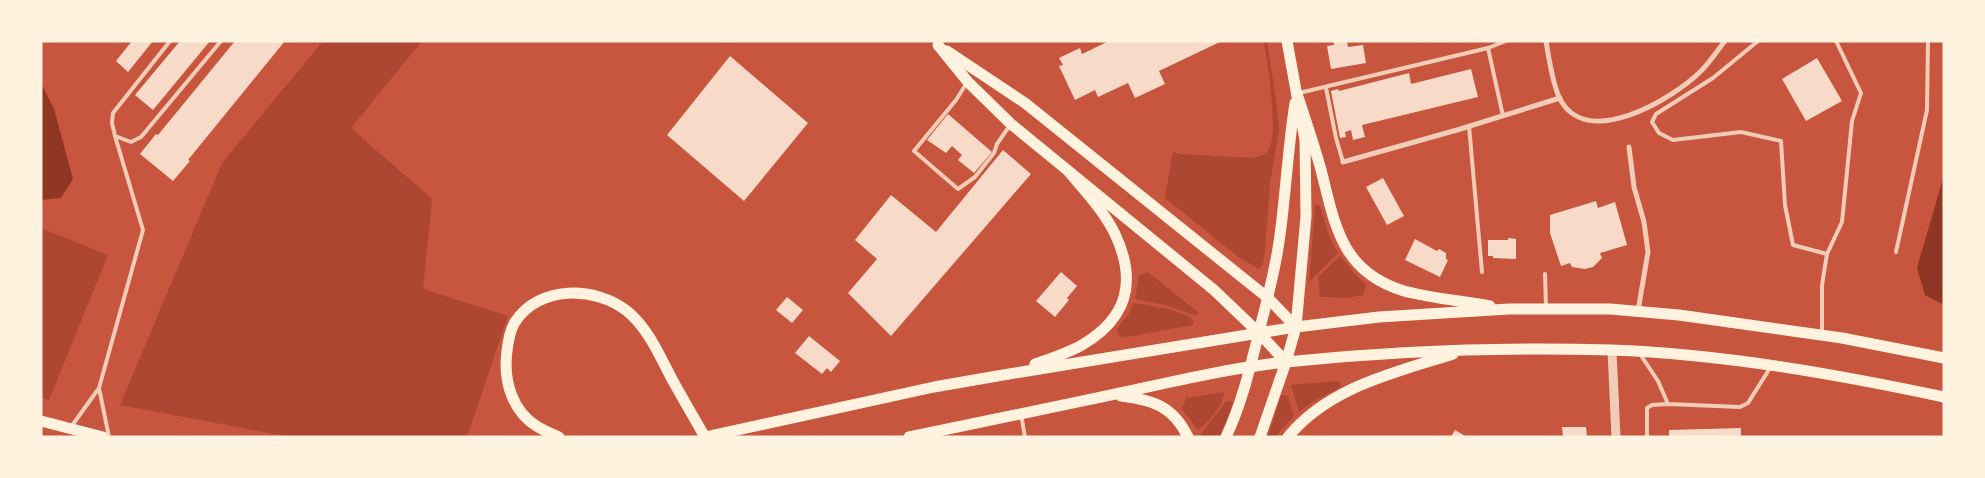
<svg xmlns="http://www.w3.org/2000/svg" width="1985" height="478" viewBox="0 0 1985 478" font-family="Mulish,sans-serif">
<rect width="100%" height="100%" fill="#c8553d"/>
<!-- green -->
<path fill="#ae4732" d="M323,41H422L351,128L432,199L423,289L508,316L467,437H290L120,405L222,163Z
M1264,41H1267L1276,100L1279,131L1270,183L1265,251L1263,264L1258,269L1237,256L1165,198L1172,155L1174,152L1179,154L1253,158C1259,156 1266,155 1269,149C1279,129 1267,64 1264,41Z
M1315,205H1320L1329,236L1338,253L1309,282Z
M41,228L108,255L49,400L41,397Z
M1340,256L1354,273L1366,285L1363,295L1346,298L1320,297L1318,277Z
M1148,272L1199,313L1194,315L1165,305L1135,299L1139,276Z
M1133,303C1147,305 1187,310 1194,322L1193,325L1121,338L1116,330L1130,312Z
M1339,381L1341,387L1314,401L1299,412L1291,385Z
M1224,392C1224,405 1208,423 1198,430L1182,409L1186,398Z
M1281,395L1288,396L1294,416L1275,437H1268Z
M1228,401L1233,402L1220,437H1200V435L1224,404Z"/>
<!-- water -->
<path fill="#8f3625" d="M41,83L54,109L73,179L61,198L41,200Z
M1944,175V305L1925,295L1917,268Z"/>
<!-- building -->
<path fill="#f7dbc8" d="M132,41H153L128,72L116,61Z
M180,41H210L153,110L135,95Z
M235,41H285L188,160L190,161L173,181L140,154L156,134L158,135Z
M1109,41H1222L1159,71L1165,84L1135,98L1128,83L1098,97L1095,90L1075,100L1059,66L1063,65L1059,58L1080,48L1082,54Z
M1333,41H1347L1348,47L1363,45L1366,63L1331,69L1327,46L1334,45Z
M730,56L808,123L744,201L667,135Z
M1817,58L1842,101L1806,121L1782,79Z
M1471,69L1478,97L1362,125L1365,137L1353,140L1351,130L1345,132L1346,137L1340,138L1331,91L1338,89L1339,91L1409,73L1411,84Z
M948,114L992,152L974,173L958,160L962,155L952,146L946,153L927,140Z
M1003,150L1031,174L891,336L848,293L877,259L855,240L891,195L936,232Z
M1383,178L1404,216L1387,225L1366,187Z
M1596,201L1598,208L1615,202L1627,245L1600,253L1602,258L1593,267L1585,269L1572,267L1570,263L1561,266L1550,233V215Z
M1508,238L1516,239V259L1493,258V256H1488V240H1508Z
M1415,239L1437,251L1439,249L1446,253V259L1448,260L1440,277L1405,260Z
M1061,272L1077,286L1067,298L1069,300L1055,317L1036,301Z
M787,297L803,310L792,323L776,310Z
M809,336L840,361L831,372L827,368L822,374L795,353Z
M1562,427H1586L1587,437H1563Z
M1741,428V437H1669V430Z
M1455,430L1467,437H1451Z"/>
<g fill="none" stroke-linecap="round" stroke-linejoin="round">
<!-- service -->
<path stroke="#f1ccb7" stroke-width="4" d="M1758,41L1713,78L1656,114L1652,122L1659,133L1673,140L1741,132L1781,141L1785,205L1793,245L1827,254
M966,84L956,100L914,151L958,189L975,177L994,153L997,144L1010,125
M1326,88L1336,138L1343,162
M1299,93L1488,48
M1503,116L1488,48L1506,41
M1469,126L1482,272
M115,136L131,142L141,137L221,41
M1896,252L1927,110L1928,41
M1545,274L1546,306
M1822,333V285L1827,254L1842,222L1852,121L1861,93L1836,41
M1640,354L1658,381L1668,404L1740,407L1748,403L1770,368
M99,388L109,437
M1021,414L1025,437
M71,427L99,388L143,230L115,136L112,123L113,113L170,41
M1647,437V408L1652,405L1668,404"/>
<!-- minor -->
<path stroke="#f1ccb7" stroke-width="5" d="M1546,41C1549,59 1552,81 1559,97C1585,152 1673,99 1701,71C1710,62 1717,51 1725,41
M1629,147L1634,187L1644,222L1648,252L1638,311
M1343,162L1457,130L1560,98"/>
<!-- tertiary -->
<path stroke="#f1ccb7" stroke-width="9" d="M1612,351L1616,437"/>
<!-- primary -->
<path stroke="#fff3e0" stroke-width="11" d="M938,45L968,82L1011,124L1214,290L1259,333L1286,362
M947,51L1025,103L1268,298L1296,327
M1226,437C1242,403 1250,368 1259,332C1267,300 1276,268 1280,235C1286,191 1288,147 1295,103
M1260,437L1286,362L1296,327L1306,216L1305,140L1287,41"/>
<!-- trunk -->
<path stroke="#fff3e0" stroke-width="11" d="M1297,94C1305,118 1313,142 1320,166C1335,223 1339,271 1404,291C1430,298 1463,301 1490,306
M1035,364C1050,359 1068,353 1082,345C1128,318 1137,281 1115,234C1104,211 1085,191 1069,172
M1121,396C1153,400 1173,406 1188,437
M41,421L103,437
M559,437C552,434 545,431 538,427C512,412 503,380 507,351C508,342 510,330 515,322C539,285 595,286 627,311C649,329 660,357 673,381C683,399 694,418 705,437
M705,437L934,387L1003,375L1296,327L1379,317L1509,309H1610L1679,315L1842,338L1944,358
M909,437C980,422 1050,408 1120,393C1175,381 1230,368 1286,362C1393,351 1502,347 1611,350C1723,354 1835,374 1944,397
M1288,437C1329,387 1394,373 1453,354"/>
</g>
<!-- border -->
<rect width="1985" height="478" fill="none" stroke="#fff3e0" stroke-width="85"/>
</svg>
